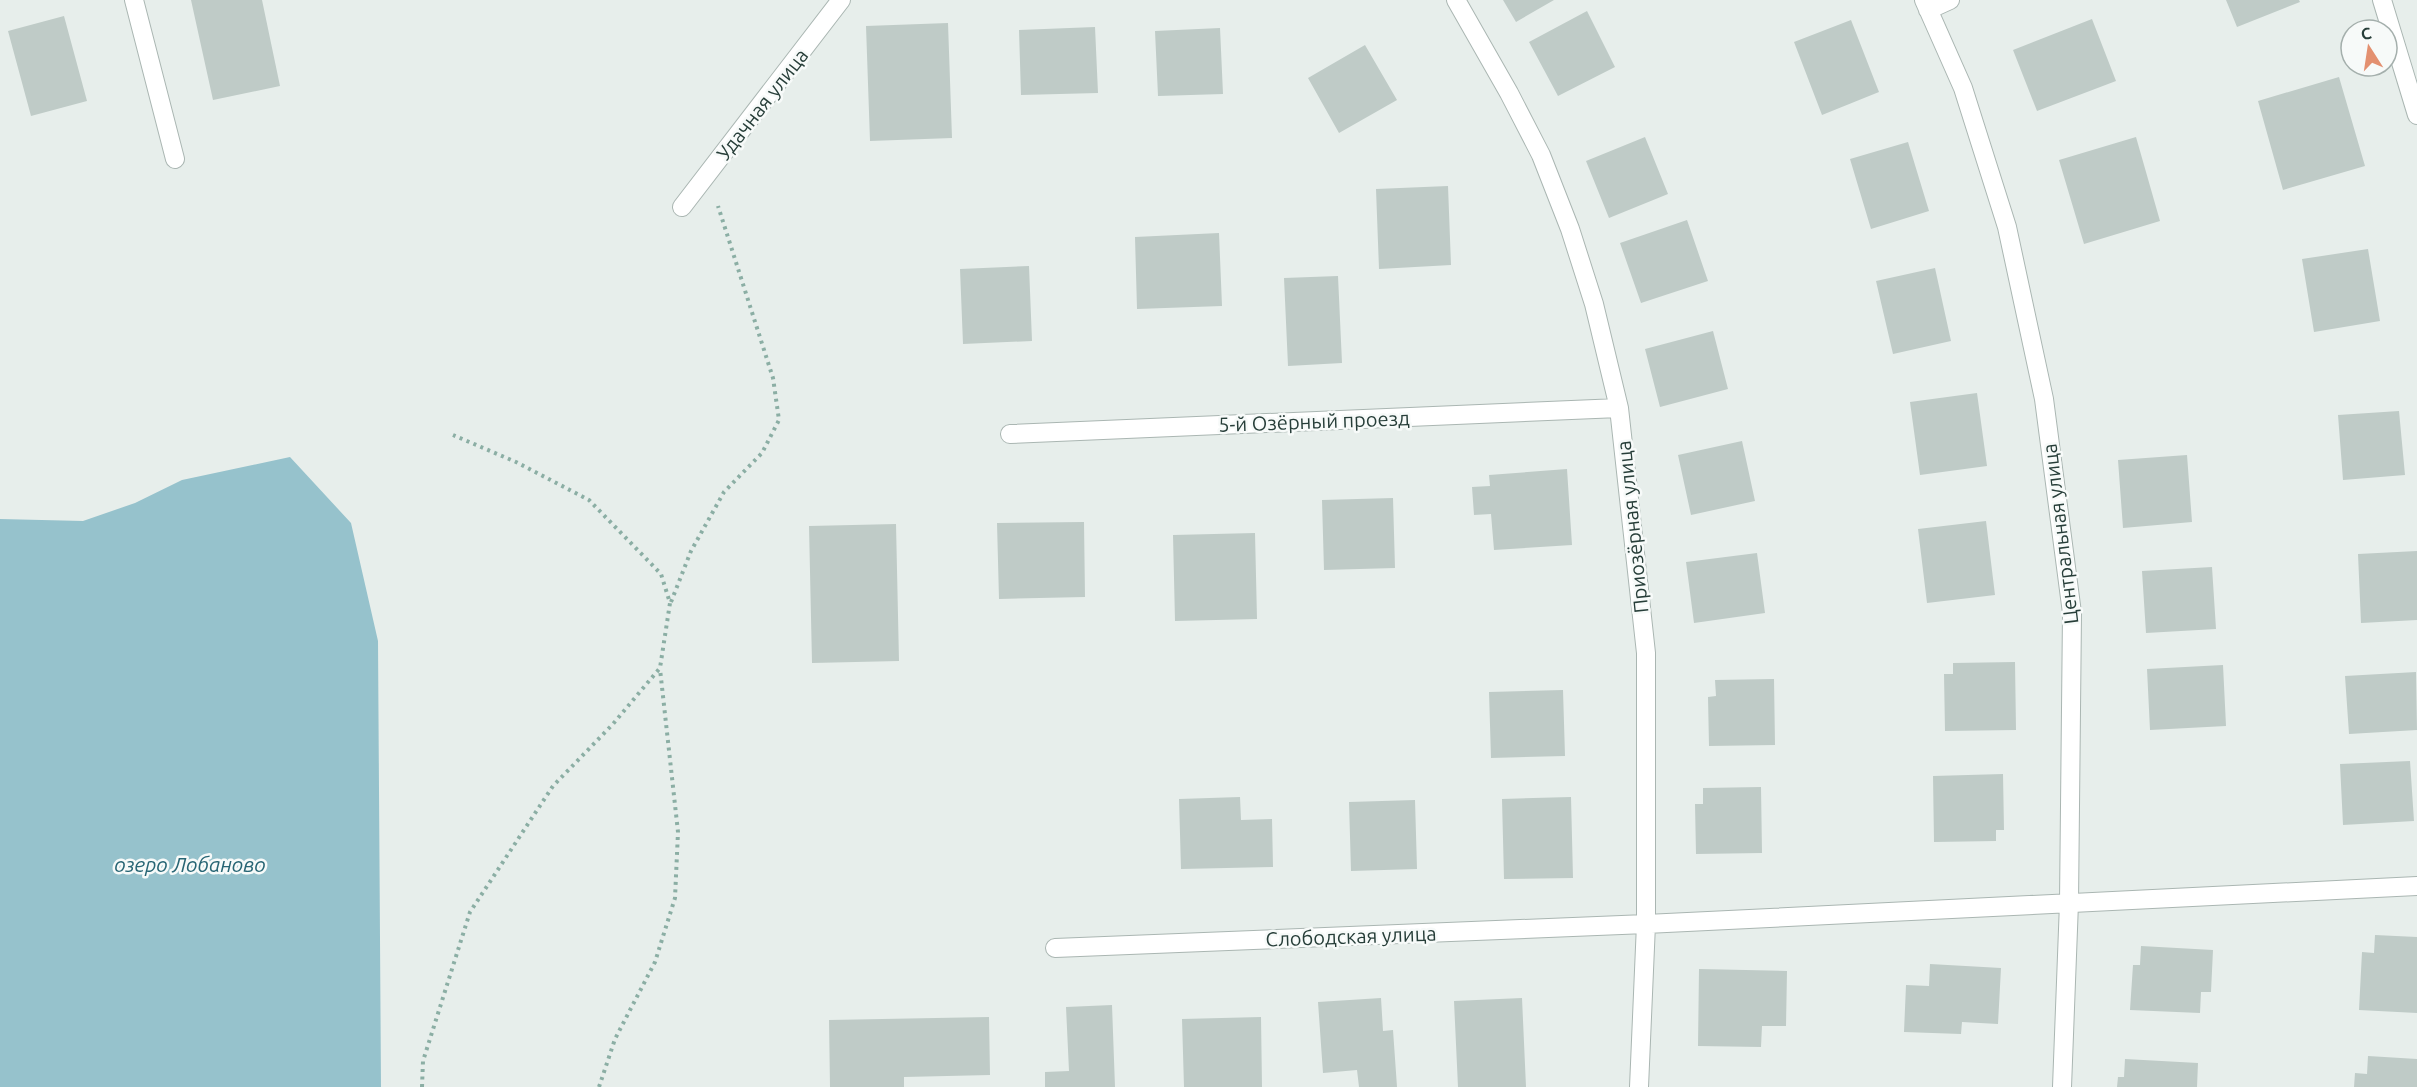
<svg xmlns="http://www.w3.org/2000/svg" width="2417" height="1087" viewBox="0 0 2417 1087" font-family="Ubuntu,sans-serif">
<rect width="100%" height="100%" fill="#e7eeeb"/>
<!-- water -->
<path fill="#96c2cc" d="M290,457L351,523L378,641L381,1087H0V519L83,521L135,503L182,480Z"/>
<!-- building -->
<path fill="#bfcbc7" d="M191,0H262L280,86L213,100Z
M1503,0H1554L1516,22Z
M2226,0H2299L2300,2L2237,27Z
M1587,11L1615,67L1558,96L1529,42Z
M64,16L87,101L31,116L8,31Z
M2092,19L2116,81L2037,111L2013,50Z
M1851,20L1879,92L1822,115L1794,42Z
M948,23L952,138L870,141L866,26Z
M1095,27L1098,93L1021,95L1019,30Z
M1220,28L1223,94L1158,96L1155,31Z
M1365,45L1397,100L1339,133L1308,78Z
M2339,77L2365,166L2283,190L2258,101Z
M1645,137L1668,194L1609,218L1586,161Z
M2136,137L2160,221L2084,244L2059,160Z
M1908,142L1929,211L1871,229L1850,159Z
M1448,186L1451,265L1379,269L1376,189Z
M1687,220L1708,281L1641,303L1620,243Z
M1219,233L1222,306L1137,309L1135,237Z
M2368,249L2380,321L2314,332L2302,259Z
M1029,266L1032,341L963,344L960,269Z
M1935,268L1951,341L1893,354L1876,281Z
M1338,276L1342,363L1288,366L1284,278Z
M1713,331L1728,389L1660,407L1645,349Z
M1977,393L1987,466L1920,475L1910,402Z
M2399,411L2405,475L2343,480L2338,415Z
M1742,441L1755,501L1691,515L1678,455Z
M2187,455L2192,522L2123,528L2118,460Z
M1567,469L1572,545L1494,550L1491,514L1474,515L1472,487L1490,486L1489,475Z
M1393,498L1395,568L1324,570L1322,500Z
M1986,521L1995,595L1927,603L1918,529Z
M1084,522L1085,597L999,599L997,523Z
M896,524L899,661L812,663L809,526Z
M1255,533L1257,619L1175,621L1173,535Z
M2417,551V620L2361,623L2358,554Z
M1757,553L1765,613L1694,623L1686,562Z
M2212,567L2216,629L2146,633L2142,571Z
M2015,662L2016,730L1945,731L1944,674H1953V663Z
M2223,665L2226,726L2150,730L2147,669Z
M2416,672L2417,730L2349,734L2345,676Z
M1774,679L1775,745L1709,746L1708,697L1716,696L1715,680Z
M1563,690L1565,756L1491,758L1489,692Z
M2410,761L2414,821L2343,825L2340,764Z
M2003,774L2004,830H1996V841L1934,842L1933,776Z
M1761,787L1762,853L1696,854L1695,804H1703V788Z
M1240,797L1241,820L1272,819L1273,867L1181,869L1179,799Z
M1571,797L1573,878L1504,879L1502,799Z
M1415,800L1417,869L1351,871L1349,802Z
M2375,935L2417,937V1013L2359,1010L2362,952L2374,953Z
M2141,946L2213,950L2211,992H2201L2200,1013L2130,1010L2133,965H2140Z
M1930,964L2001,968L1998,1024L1962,1022L1961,1034L1904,1032L1906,985L1929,986Z
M1699,969L1787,971L1786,1026H1762L1761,1047L1698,1046Z
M1381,998L1383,1031L1393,1030L1397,1087H1359L1357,1070L1323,1073L1318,1002Z
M1522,998L1526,1087H1458L1454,1001Z
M1112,1005L1115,1087H1045V1072L1069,1071L1066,1007Z
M989,1017L990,1075L904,1077V1087H830L829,1020Z
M1261,1017L1262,1087H1184L1182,1019Z
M2368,1056L2417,1059V1087H2354L2355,1073L2367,1074Z
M2125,1059L2198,1063L2197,1087H2117L2118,1077H2124Z"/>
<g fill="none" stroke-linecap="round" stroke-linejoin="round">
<!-- minor casing -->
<g stroke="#aab6b2" stroke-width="20">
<path id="minor" d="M134,0L175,159
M1456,0L1509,93L1541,155L1570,229L1594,304L1619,408L1646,653V924L1639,1087
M1924,0L1963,88L2007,227L2044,399L2072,613L2069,903L2062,1087
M2382,0L2417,115
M1928,10L1950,0
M682,207L841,0
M1010,434L1619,408
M1055,948L1646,924L2417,886"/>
</g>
<!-- path -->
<path stroke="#8baea4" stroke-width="4" stroke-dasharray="3 4.5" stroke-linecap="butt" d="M671,602L691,551L724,492L762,453L779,420L773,378L718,206
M422,1087L423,1061L470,912L553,786L613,724L660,668L670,603L661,574L589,500L516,462L453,435
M599,1087L615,1039L655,962L675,898L678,832L660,669"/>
<!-- minor -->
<use href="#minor" stroke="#fff" stroke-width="18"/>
</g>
<g text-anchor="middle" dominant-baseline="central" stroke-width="5" stroke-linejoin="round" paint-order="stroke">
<!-- street labels -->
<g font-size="20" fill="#273e39" stroke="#f7faf9">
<text transform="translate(762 104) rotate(-52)">Удачная улица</text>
<text transform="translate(1314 421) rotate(-2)">5-й Озёрный проезд</text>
<text transform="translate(1632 527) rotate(-96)">Приозёрная улица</text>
<text transform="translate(2060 534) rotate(-97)">Центральная улица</text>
<text transform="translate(1351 936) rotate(-2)">Слободская улица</text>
</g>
<!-- water labels -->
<g font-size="21" font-style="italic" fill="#276574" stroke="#f7faf9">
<text x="190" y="864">озеро Лобаново</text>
</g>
</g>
<!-- north arrow -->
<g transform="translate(2369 48) rotate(348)"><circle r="28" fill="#f7faf9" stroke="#a4afac" stroke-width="1.5"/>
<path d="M0-4.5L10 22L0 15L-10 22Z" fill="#e39070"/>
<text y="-9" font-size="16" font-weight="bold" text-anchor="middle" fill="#273e39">С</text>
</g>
</svg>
